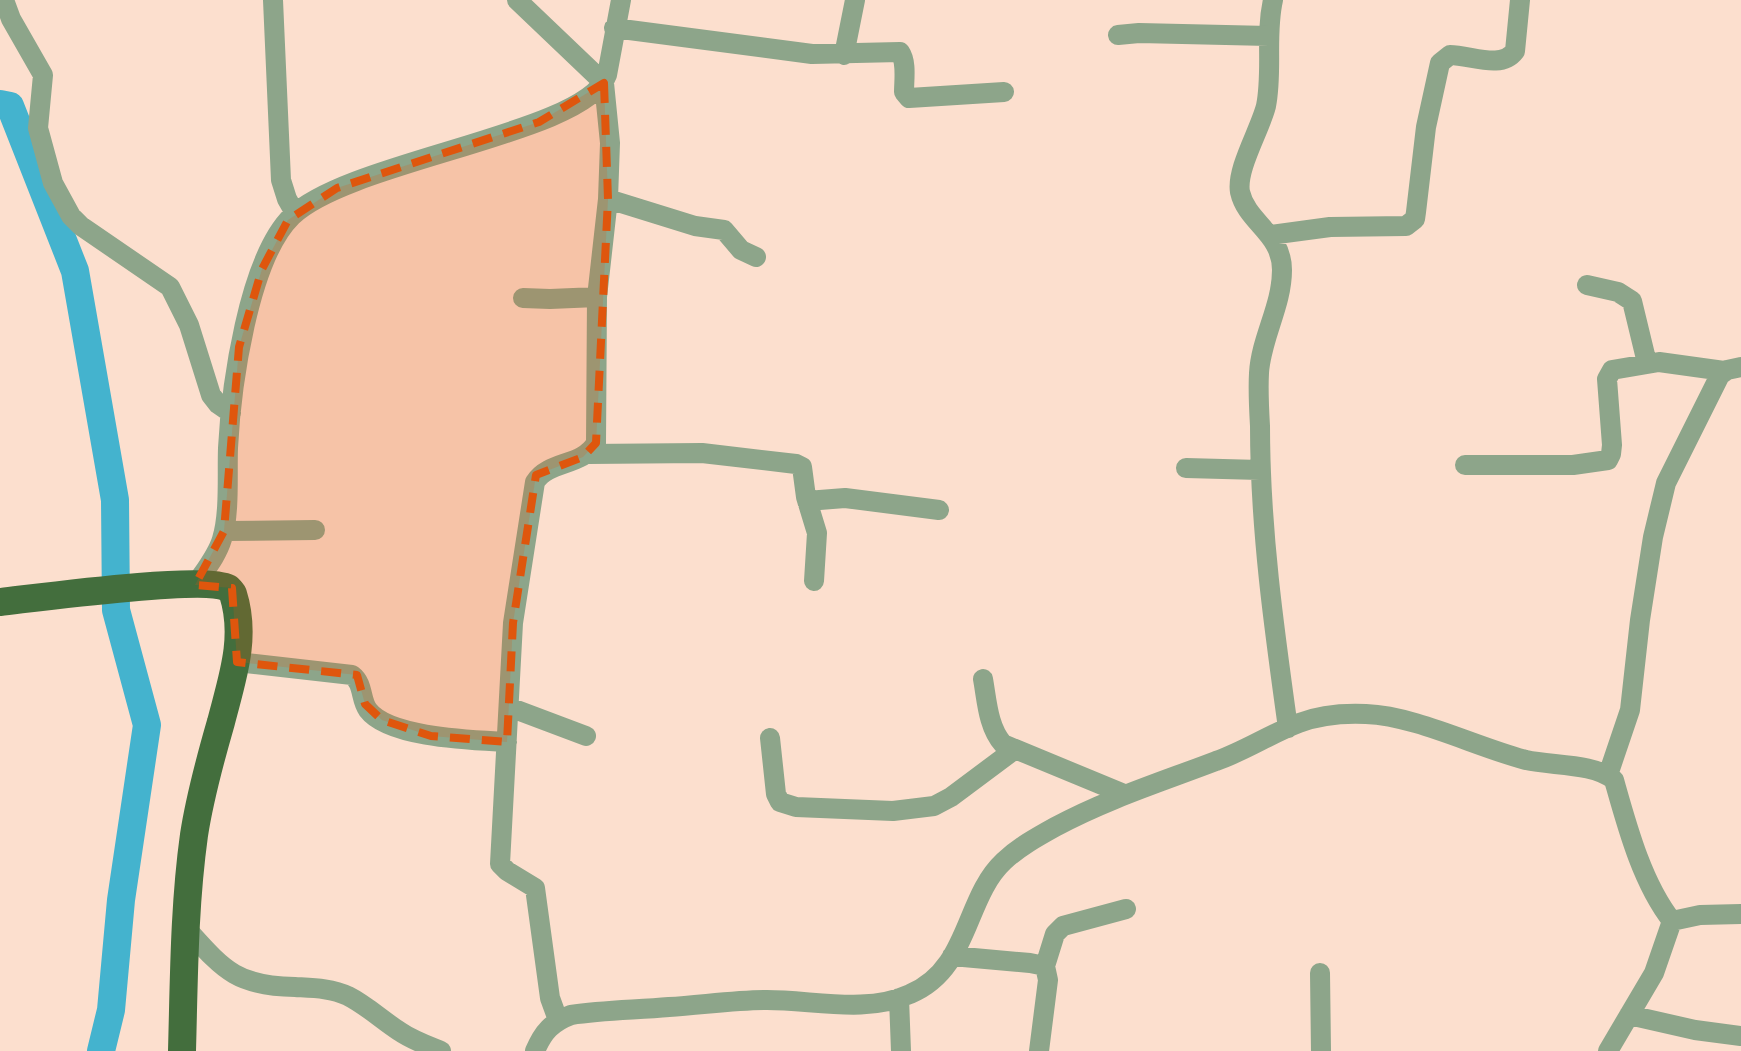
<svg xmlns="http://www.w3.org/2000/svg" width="1741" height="1051" viewBox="0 0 1741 1051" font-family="'Exo 2',sans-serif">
<rect width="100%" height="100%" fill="#fcdfce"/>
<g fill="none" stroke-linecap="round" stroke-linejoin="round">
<!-- river -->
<path stroke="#44b3ce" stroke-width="28" d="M0,104L10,106L75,271L115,500L116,610L147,725L121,900L111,1010L101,1051"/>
<!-- minor -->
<path stroke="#8da58a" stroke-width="20" d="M4,0L11,19L43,75L38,128L53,183L71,216L81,226L170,287L189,325L211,395L218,404L231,413
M273,0L281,180L287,199L295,213
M517,0L604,83L610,143L608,199L597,297L596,443C582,467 549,460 535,482L513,623L500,864L507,871L535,888L550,998L558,1020
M1273,0C1265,35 1273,71 1266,106C1260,130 1236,169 1240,192C1247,223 1282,233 1282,270C1282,306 1261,338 1259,373C1258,391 1259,409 1260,426C1260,528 1274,628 1288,728
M614,28L812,54L900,52C907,62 904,80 904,92L909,98L1004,92
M1118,35L1139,33L1269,36
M844,55L855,0
M608,199L695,226L724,230L741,250L756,257
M1270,235L1330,227L1406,226L1415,219L1416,212L1426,127L1440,63L1450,55C1471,55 1501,70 1515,51L1520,0
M1587,285L1618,292L1632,301L1647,363
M523,298L550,299L597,297
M588,454L702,453L796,464L802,467L806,497L817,533L814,581
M1465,465H1573L1608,460L1611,454L1612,445L1607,379L1612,370L1659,362L1724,371
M1186,468L1260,470
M807,501L845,498L939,510
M224,531L315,530
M195,585C205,570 217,556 222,539C230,513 227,475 228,448C231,388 248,259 292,216C350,160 586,134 607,75L621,0
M237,662L352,675C364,684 360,699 368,710C389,738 474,740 507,742
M983,679C987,701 988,727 1003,744L1124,794
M509,707L586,736
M770,738L776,794L780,802L796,807L893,811L934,806L951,797L1014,750
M1608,775L1630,710L1640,620L1653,537L1666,483L1720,375L1727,370L1741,367
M185,927C223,969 235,986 295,987C313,988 331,988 348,996C366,1005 382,1020 399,1031C412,1040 426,1045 441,1051
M952,956L1030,963L1045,966L1048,980L1039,1051
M1045,966L1055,934L1063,926L1126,909
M1320,973L1321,1051
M899,998L901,1051
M1629,1015L1695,1030L1741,1036
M535,1051C543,1032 552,1022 571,1015C603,1010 636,1010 669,1007C702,1005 735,1000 767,1000C814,1000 866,1014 910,994C970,969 964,898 1004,861C1019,847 1037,837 1055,827C1107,799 1161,782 1216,761C1245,751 1270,734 1299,723C1320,715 1344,713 1366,714C1416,716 1476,747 1526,760C1552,766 1594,763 1614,780C1627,826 1642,883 1672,921L1700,915L1741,914
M1608,1051L1654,973L1672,921"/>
<!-- major -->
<path stroke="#436e3d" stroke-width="28" d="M0,602C36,598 204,575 228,588C230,590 232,592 233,594C247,638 232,679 221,722C210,760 200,796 194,835C184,907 184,979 182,1051"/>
</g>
<!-- marked area -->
<path fill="#df560d" fill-opacity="0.2" stroke="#df560d" stroke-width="8" stroke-dasharray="20 12" stroke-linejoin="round" d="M604,83L608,199L596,443L583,457L536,475L513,623L507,742L431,736L382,720L365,704L357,675L237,662L232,588L195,585L224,531L239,347L262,269L288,220L337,188L539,122Z"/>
</svg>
